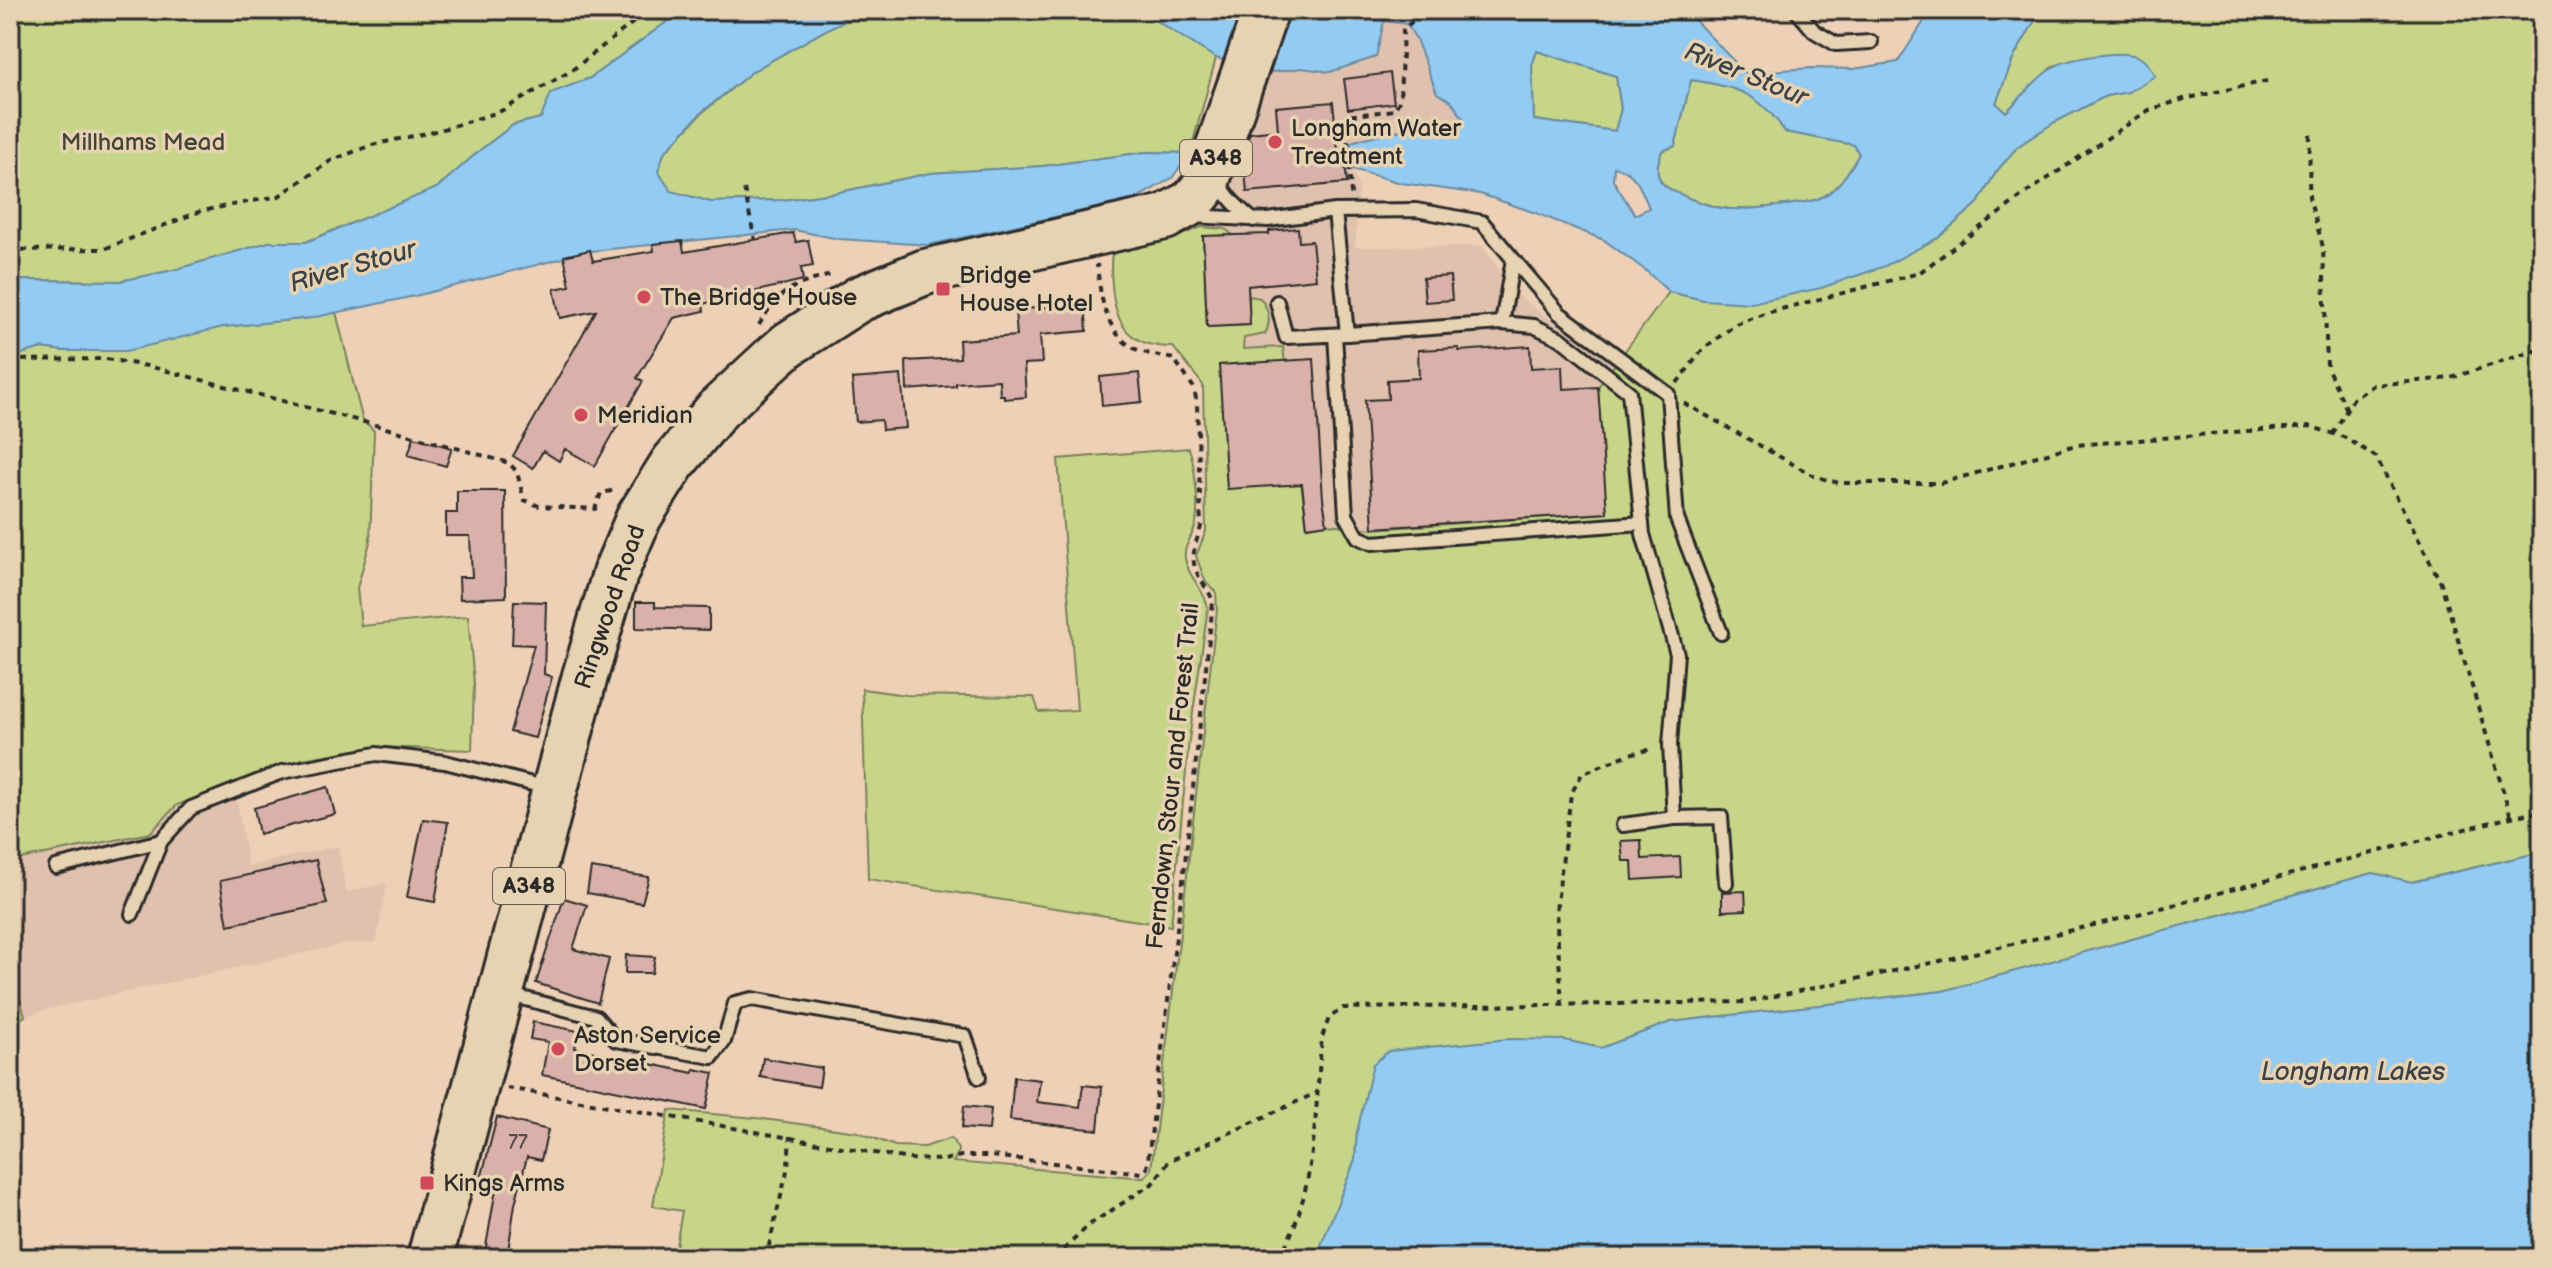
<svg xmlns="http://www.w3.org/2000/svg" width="2552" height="1268" viewBox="0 0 2552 1268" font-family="'Balsamiq Sans',sans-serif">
<rect width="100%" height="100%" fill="#edd0b6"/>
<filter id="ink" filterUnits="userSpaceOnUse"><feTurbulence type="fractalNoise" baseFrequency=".0125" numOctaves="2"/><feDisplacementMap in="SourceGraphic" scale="16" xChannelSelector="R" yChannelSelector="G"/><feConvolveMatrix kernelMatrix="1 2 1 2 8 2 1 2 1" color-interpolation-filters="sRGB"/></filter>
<g filter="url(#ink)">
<!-- built -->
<path fill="#dfc1ad" d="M1384,21L1407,24L1416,39L1437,93L1451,101L1463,118L1412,130L1390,131L1352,142V169L1359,187L1355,247L1482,246L1521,298L1649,389L1661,524L1206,583L1196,556L1206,531L1203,385L1173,347L1143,344L1125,328L1114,308L1110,262L1112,254L1178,236L1207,200L1255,68L1274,72L1302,68L1330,72L1375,57Z
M234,784L248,866L338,846L346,892L387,883L376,942L345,944L44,1010L25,1016L10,963V861L150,833L177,805Z"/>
<!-- green -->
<path fill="#c7d589" stroke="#79805a" stroke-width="2" d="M10,10H683L590,78L552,93L541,118L513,125L479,151L437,188L306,242H269L174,270L120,281L10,280Z
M873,10H1139L1216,58L1190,153L1146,152L1043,166L931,173L835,193L783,200L711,202L670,191L658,171L664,153L702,113L753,71L833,26Z
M2041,10H2542V852L2411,882L2373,873L1943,991L1671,1022L1601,1048L1564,1040L1357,1132L1355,1160L1316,1258H674L682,1211L653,1206L669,1110L756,1118L858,1132L895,1146L925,1147L951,1138L959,1151L953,1162L1134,1177H1144L1151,1170L1183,910L1217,609L1216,592L1206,583L1196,556L1206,531L1203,385L1173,347C1130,347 1115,326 1112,285C1111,274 1110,264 1112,254L1178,236L1202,227L1225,229L1233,235L1203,237L1204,265L1244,264L1205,281L1207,327L1249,325V296L1260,298C1269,309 1272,321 1265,334L1244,338L1243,349L1283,347L1307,527L1327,524L1373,529L1606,513L1598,387L1669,292L1704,300L1938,238L1978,203L1996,172L2017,147L2053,123L2106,96L2128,92L2111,55L2053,66L2006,112L1996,103L2014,57Z
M1537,51L1616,76L1621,109L1615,131L1534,120L1532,65Z
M1691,80C1735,86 1760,93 1786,132L1855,145L1859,154C1850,170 1837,192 1818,199C1803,204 1749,210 1732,209C1718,209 1704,204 1691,199C1665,188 1649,182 1662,151L1675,146Z
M336,312L362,418L374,431L370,542L357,588L361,626L468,616L474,684L472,750L374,747L302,759L177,805L150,833L10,861V344H13L21,354L42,348L64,351L223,327L311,318Z
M1189,448C1195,464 1199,506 1196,523C1194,534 1183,546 1185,558C1188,578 1205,589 1208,608L1189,740L1171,926L868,879L862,689L906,695L1034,697L1039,712L1077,710L1058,459Z
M10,963L25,1016L10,1026Z"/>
<!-- water -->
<path fill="#93cbf2" stroke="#698ba2" stroke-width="2" fill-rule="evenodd" d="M683,10H873L833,26L753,71L702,112L664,153L658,171L671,191L711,202L782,200L835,193L931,173L1043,166L1146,152L1190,153L1172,178L1135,199L929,245L839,239L794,230L591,251L415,296L311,318L223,327L127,351H64L42,348L21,354L10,344V280L120,281L174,270L269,242H306L437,188L479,151L513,125L541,118L551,93L590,78Z
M1139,10H1682L1688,13L1748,76L1770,71L1811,68L1853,69L1898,62L1931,10H2041L2014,57L1996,103L2006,112C2021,98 2035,79 2052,68C2067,58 2116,51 2133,55C2144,57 2150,67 2155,76L2128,92L2106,96L2053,123L2017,147L1996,172L1978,203L1938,238L1885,266L1821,288L1751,303L1704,300L1669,292L1645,270L1604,240L1536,213L1480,194L1401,183L1352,169L1351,142L1390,131L1412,130L1463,118L1451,101L1437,93L1416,39L1407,24L1384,21L1376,57L1330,72L1302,68L1274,72L1216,58ZM1537,51L1616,76L1621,109L1615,131L1534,120L1532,65ZM1691,80C1735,86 1760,93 1785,132L1854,145L1859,154C1850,170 1837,192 1818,199C1803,204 1749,210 1732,209C1718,209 1704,204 1691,199C1665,188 1649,182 1662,151L1675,146ZM1614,167C1635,170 1642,190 1649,208L1635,215L1613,180Z
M2542,852V1258H1316L1355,1160L1357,1132L1373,1064L1389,1051L1509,1039L1564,1040L1601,1048L1671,1022L1943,991L2373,873L2412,882Z"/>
<!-- building -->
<path fill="#d9b1aa" stroke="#2b2b2b" stroke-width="2" d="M1390,73L1394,103L1348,109L1344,79Z
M1333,102L1338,151H1344L1347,183L1247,192L1243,152L1250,133L1278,130L1276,107Z
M1298,228L1299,242L1312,241L1316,279L1248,286L1250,325L1207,327L1203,236L1269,234V231Z
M793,233L796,242L808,240L813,266L801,268L803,280L703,304L704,311L674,318L637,378L643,381L595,466L565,449L559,461L543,451L533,468L513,456L596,311L560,318L554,289L570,286L564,256L590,250L593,261L654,251L653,244L682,241L684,252Z
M1450,276L1452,300L1425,302L1423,278Z
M1085,300L1087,331L1040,335L1042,363L1024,364L1026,397L1004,399V395H1000L999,380L956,383V386L907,390L906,361L960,358L959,340L1017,336L1015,310L1046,307V304Z
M1530,346L1531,368L1562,366L1563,389L1598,387L1607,513L1373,528L1365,400L1388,399L1387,380L1419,378L1418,350L1459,348V351Z
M1314,359L1323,499L1327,524L1307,527L1302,484L1227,489L1219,365Z
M1139,373L1142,402L1102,406L1100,377Z
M901,375L906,428L882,430L881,420L856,422L852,379Z
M414,437L452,448L446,466L408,455Z
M457,491H505L506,597L460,599L459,577H472L470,536H446V513H457Z
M514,601L546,602L544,674L552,677L535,738L510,732L534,645L512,644Z
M636,602H655V607L709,608V630L636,628Z
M328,787L335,814L259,834L254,808Z
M423,819L448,822L435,902L407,897Z
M1641,840L1642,859L1680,857L1681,877L1633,880L1632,861H1623L1621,841Z
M316,860L327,904L228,925L220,881Z
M591,868L649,877L642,903L587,893Z
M1745,891L1746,910L1722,911V892Z
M564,898L587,905L573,949L609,959L598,1003L536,983Z
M626,955L655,957L652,973H625Z
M533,1022L578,1031L575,1048L693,1073L694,1069L714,1073L706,1109L542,1075L548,1042L530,1039Z
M763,1058L822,1068L819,1087L760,1077Z
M1014,1077L1040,1080L1037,1102L1080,1107L1083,1085L1102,1087L1098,1130L1010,1120Z
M964,1106L991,1109L989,1130L962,1128Z
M497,1117L548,1130L541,1160L527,1157L515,1204L507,1258H484L497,1183L481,1179Z"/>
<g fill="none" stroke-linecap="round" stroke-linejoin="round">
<!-- lane casing -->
<g stroke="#2b2b2b" stroke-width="18">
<path id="lane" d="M1796,10L1814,31L1836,44L1871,42
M1220,182C1226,198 1240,209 1253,220
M1192,216L1268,220L1335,211L1416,210L1482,222L1513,259L1502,323L1534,326L1561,339L1629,392L1643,534L1677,654L1670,745L1674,818L1623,825
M1513,259L1559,313L1668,394L1677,519L1721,633
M1277,302L1286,337L1347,334L1335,211
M1347,334L1502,323
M1335,335L1346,515L1358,537L1372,543L1642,523
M1674,818L1721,817L1726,883
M56,867L161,841
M132,914L161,841L191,808L282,772L376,754L445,762L548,788
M506,994L596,1017L616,1040L712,1057L724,1041L735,1003L752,999L965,1036L979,1077"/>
</g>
<!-- highway casing -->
<g stroke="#2b2b2b" stroke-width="50">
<path id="highway" d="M430,1258L585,676L615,574L639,517L673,463L718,409L773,358L789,344L859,299L925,272L1165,217L1192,202L1205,186L1266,10"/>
</g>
<!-- path -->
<path stroke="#2b2b2b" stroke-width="4" stroke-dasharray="6 6" stroke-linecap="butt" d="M2310,134L2309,197L2323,247L2327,367L2347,410
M744,189L755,240
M1351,195L1346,116L1394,110L1400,100L1403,30L1424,10
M10,250L104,249L201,211L279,196L332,160L372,145L440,130L499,112L571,71L649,10
M759,325C782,286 793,286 834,274
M10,360L106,359L148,366L379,426L509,463L517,472L524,500L539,506L595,509L601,493L616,490
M1677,383L1703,349L1736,324L1770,312L1919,273L2025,194L2149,110L2184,99L2267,81
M1684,403L1814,476L1839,483H1941L2076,445L2309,426L2346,438L2376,457L2441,583L2511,817
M2333,434L2353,399L2374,385L2451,378L2534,351L2542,352
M1562,1005L1556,911L1571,794L1582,774L1629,754L1652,749
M507,1088L909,1159L944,1160L961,1156H991L1142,1173L1147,1168L1183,881L1213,602C1211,595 1208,591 1204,585C1188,561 1193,552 1201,527L1197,404L1194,388L1174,359C1164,357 1153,355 1143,352C1106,340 1100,297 1097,264
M766,1258L788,1167L790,1136
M1055,1258L1089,1225L1152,1184L1169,1161L1316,1093
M1279,1258C1318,1191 1314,1112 1322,1037L1329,1018L1343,1008L1747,1002L1936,962L2119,919L2511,817L2542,811"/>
<!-- lane -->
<use href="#lane" stroke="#e7d2b1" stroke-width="12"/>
<!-- highway -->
<use href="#highway" stroke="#e7d2b1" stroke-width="44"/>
</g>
</g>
<!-- markers -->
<g fill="#d1495b" stroke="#e7d2b1" stroke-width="3">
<circle cx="1275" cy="142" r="8"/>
<rect x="935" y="281" width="16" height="16" rx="4"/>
<circle cx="644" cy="297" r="8"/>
<circle cx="581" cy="415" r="8"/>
<circle cx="558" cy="1049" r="8"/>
<rect x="419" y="1175" width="16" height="16" rx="4"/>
</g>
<g text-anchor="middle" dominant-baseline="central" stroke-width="7" stroke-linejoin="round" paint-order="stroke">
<!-- number labels -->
<g font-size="20" fill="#564c4b">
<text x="518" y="1143">77</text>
</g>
<!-- shield labels -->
<g fill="#e7d2b1" stroke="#635d53" stroke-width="2">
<rect x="1180" y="140" width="72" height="36" rx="6"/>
<rect x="493" y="868" width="72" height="36" rx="6"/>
</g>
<g font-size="22" font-weight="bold" fill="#2b2b2b">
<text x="1216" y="158">A348</text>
<text x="529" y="886">A348</text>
</g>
<!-- poi labels -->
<g font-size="24" fill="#2b2b2b" stroke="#e7d2b1" text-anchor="start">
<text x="1291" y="128">Longham Water<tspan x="1291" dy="28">Treatment</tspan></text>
<text x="959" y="275">Bridge<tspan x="959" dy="28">House Hotel</tspan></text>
<text x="660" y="297">The Bridge House</text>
<text x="597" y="415">Meridian</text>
<text x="574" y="1035">Aston Service<tspan x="574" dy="28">Dorset</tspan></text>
<text x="443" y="1183">Kings Arms</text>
</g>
<!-- park labels -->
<g font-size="24" fill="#424439" stroke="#e7d2b1">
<text x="143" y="142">Millhams Mead</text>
</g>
<!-- street labels -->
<g font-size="24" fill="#2b2b2b" stroke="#e7d2b1">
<text transform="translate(610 607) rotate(-71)">Ringwood Road</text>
<text transform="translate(1173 776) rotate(-84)">Ferndown, Stour and Forest Trail</text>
</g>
<!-- water labels -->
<g font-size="26" font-style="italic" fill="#3b4349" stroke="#e7d2b1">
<text transform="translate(1746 75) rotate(22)">River Stour</text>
<text transform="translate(353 267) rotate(-16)">River Stour</text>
<text x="2353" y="1072">Longham Lakes</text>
</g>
</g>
<!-- margin -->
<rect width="2552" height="1268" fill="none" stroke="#e7d2b1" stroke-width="40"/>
<rect x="20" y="20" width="2512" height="1228" fill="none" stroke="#2b2b2b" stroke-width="3" filter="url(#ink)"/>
</svg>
